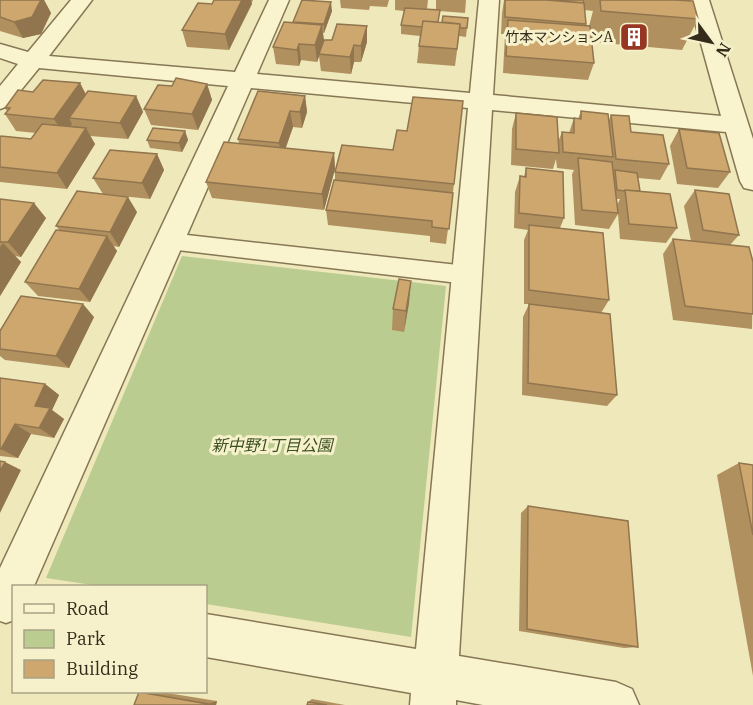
<svg xmlns="http://www.w3.org/2000/svg" width="753" height="705" viewBox="0 0 753 705" font-family="'IBM Plex Serif','Noto Sans JP',serif">
<rect width="100%" height="100%" fill="#efe8bb"/>
<!-- green -->
<path fill="#bacc8f" d="M182,256L446,286L411,637L206,604V586H99L46,578Z"/>
<g fill="none" stroke-linecap="round" stroke-linejoin="round">
<!-- service casing -->
<g stroke="#867755" stroke-width="3">
<path id="service" d="M169,233L467,266L475,269L478,275L475,281L467,284L169,249L162,247L158,241L162,235Z"/>
</g>
<!-- minor casing -->
<g stroke="#867755" stroke-width="3">
<path id="minor" d="M71,0H92L49,56L235,72L269,0H289L257,74L470,93L479,0H499L493,95L721,116L689,0H709L753,139V190L744,188L740,181L726,132L492,110L459,656L616,682L632,689L639,705H483L456,700V705H410L411,693L206,657V614L416,649L468,108L251,88L34,586H14V620L6,623L0,621V568L228,86L39,68L8,106L0,109V86L18,64L0,58V44L28,52Z"/>
</g>
<!-- service -->
<use href="#service" fill="#faf4ce" fill-rule="evenodd"/>
<!-- minor -->
<use href="#minor" fill="#faf4ce" fill-rule="evenodd"/>
</g>
<!-- wall -->
<path fill="#b1905f" fill-rule="evenodd" d="M0,0H44L51,13L41,34L23,38L0,31Z
M214,0H253L229,50L187,47L182,30L212,4Z
M340,0H389L387,7L370,6L369,10L341,8Z
M395,0H428L427,9L436,10V0H466L465,13L439,11L438,22H442L468,18L466,37L459,36L455,66L417,63L420,36L401,34V25L404,11L395,10Z
M504,0H583L586,24L585,26H589L593,11L585,10L584,0H674L698,19L682,50L592,42L594,63L588,80L503,73L505,34H501L502,13Z
M332,11L324,33H323L324,40L367,42L361,62H354L351,74L321,71L319,56L317,62L301,60L299,66L276,64L273,47L293,22Z
M80,83L86,94L136,96L143,112L128,139L90,136L95,144L67,189L0,182V137L31,139L36,133L16,131L5,114L7,111L5,108L33,92Z
M207,84L212,100L198,130L151,125L144,109L172,86Z
M305,96L307,112L302,128L293,127L285,148L334,153L335,169L324,210L212,198L206,182L239,143L238,139Z
M581,111L609,120L611,115L669,164L660,180L638,178L640,191L677,228L666,243L620,239L618,214L609,229L575,225L572,174L574,170L557,168L556,159L553,169L511,165L512,129L516,113L558,142L562,132L569,133L574,118L578,119ZM616,199H620L617,205Z
M679,129L730,172L718,188L677,184L670,146Z
M185,131L188,140L182,152L150,148L147,140Z
M157,154L164,170L150,199L103,194L93,178Z
M526,168L564,218L560,228L609,300L601,313L617,395L607,406L522,395L523,317L529,304H524V240L528,230L514,228L515,192L520,176L524,177Z
M335,172L454,184L446,244L430,242V236L328,225L326,210L335,180Z
M695,190L739,235L730,245L753,262L752,329L673,320L663,254L673,239L691,241L684,206Z
M0,199L46,218L21,257L15,256L21,262L0,296Z
M137,212L119,247L113,246L117,251L90,302L38,296L25,282L60,231L56,226Z
M409,303L404,332L392,330L393,309Z
M94,317L69,368L5,360L0,356V331Z
M0,378L45,384L59,395L52,410L64,419L54,438L31,434L18,458L0,456Z
M739,463L753,465V676L717,475Z
M528,506L638,647L624,648L519,631L521,513Z
M139,692H161L217,701L216,705H134Z
M312,699L345,705H307L308,702Z"/>
<!-- shaded-wall -->
<path fill="#90754e" d="M41,0H44L51,13L41,34L23,38L14,22Z
M242,0H251L252,4L229,50L225,34Z
M331,2L332,11L324,33V24Z
M322,25L324,42L317,62L315,45Z
M367,26V42L361,62V46Z
M299,44L301,60L299,66L297,50Z
M354,45V62L351,74L350,57Z
M80,83L88,100L69,118L72,124L64,135L54,119Z
M207,84L212,100L198,130L192,114Z
M136,96L143,112L128,139L120,123Z
M305,96L307,112L302,128L300,112Z
M290,111L293,127L282,159L279,143Z
M86,128L95,144L67,189L57,173Z
M185,131L188,140L182,152L179,143Z
M334,153L335,169L324,210L322,194Z
M157,154L164,170L150,199L142,183Z
M128,197L137,212L119,247L110,232Z
M34,203L46,218L21,257L8,242Z
M107,236L117,251L90,302L79,289Z
M3,243L21,262L0,296V247Z
M411,281L409,303L404,332L406,311Z
M83,304L94,317L69,368L56,356Z
M45,384L59,395L52,410L64,419L54,438L39,428L35,406Z
M15,424L31,434L18,458L1,449Z
M5,462L21,470L0,513V471Z
M217,701L216,705H208V704Z"/>
<!-- building -->
<path fill="#cea76f" stroke="#90754e" stroke-width="1.5" d="M0,0H41L32,17L14,22L0,17Z
M214,0H242L225,34L182,30L198,3L212,4Z
M302,0L331,2L324,24L293,22Z
M505,0H546L584,3L586,24L505,17Z
M551,0H583L584,3Z
M600,0H674L693,1L698,19L601,11Z
M405,8L440,10L438,22L423,21L422,27L401,25Z
M443,16L468,18L467,28H460V24L442,22Z
M508,20L590,26L594,63L506,56Z
M423,21L460,24L457,49L419,46Z
M284,22L322,25L315,45L299,44L297,50L273,47Z
M337,24L367,26L361,46L354,45L350,57L319,54L324,40H332Z
M176,78L207,84L192,114L144,109L158,85L172,86Z
M43,80L80,83L54,119L5,114L10,108H5L18,90L33,92Z
M88,91L136,96L120,123L69,118Z
M258,91L305,96L300,112L290,111L279,143L238,139Z
M413,97L463,101L454,184L335,172L342,145L393,150L397,130L407,131Z
M581,111L608,114L613,157L563,152L562,132L574,133V118L581,119Z
M516,113L557,117L559,153L516,149Z
M611,115L629,116L631,132L663,135L669,164L616,159Z
M42,124L86,128L57,173L0,167V137L1,136L31,139Z
M153,128L185,131L179,143L147,140Z
M679,129L719,133L730,172L687,168Z
M224,142L334,153L322,194L206,182Z
M110,150L157,154L142,183L93,178Z
M578,158L612,162L618,213L582,210Z
M526,168L563,172L564,218L519,213L520,176L526,177Z
M615,170L637,173L640,191L625,190V191L617,190Z
M334,180L453,193L449,229L432,227V221L326,210Z
M625,190L670,194L677,228L629,224Z
M695,190L729,194L739,235L703,230Z
M77,191L128,197L110,232L56,226Z
M0,199L34,203L8,242H0Z
M529,225L603,233L609,300L529,290Z
M56,230L107,236L79,289L25,282Z
M673,239L749,247L753,262V314L685,306Z
M399,279L411,281L406,311L393,309Z
M21,296L83,304L56,356L0,349V331Z
M529,304L610,314L617,395L528,383Z
M0,378L45,384L35,406L50,408L39,428L15,424L1,449H0Z
M0,461L5,462L0,471Z
M739,463L753,465V535Z
M528,506L628,521L638,647L527,629Z
M139,692L208,704V705H134Z
M308,702L327,705H307Z"/>
<!-- icons -->
<defs>
<g id="building-square" transform="scale(1.5)"><rect x="-9" y="-9" width="18" height="18" rx="4" fill="#963623" stroke="#f6f1ca"/><path d="M-4-6H4V6H1V3H-1V6H-4ZM-2.5-4.3h1.7v1.8h-1.7ZM.8-4.3h1.7v1.8H.8ZM-2.5-1h1.7V.8h-1.7ZM.8-1h1.7V.8H.8Z" fill="#fff"/></g>
</defs>
<g fill-rule="evenodd">
<use href="#building-square" x="634" y="37"/>
</g>
<g text-anchor="middle" dominant-baseline="central" stroke-width="6" stroke-linejoin="round" paint-order="stroke">
<!-- far-poi labels -->
<g font-size="14" fill="#342b1a" stroke="#f6f1ca" text-anchor="end">
<text x="613" y="37">竹本マンションA</text>
</g>
<!-- park labels -->
<g font-size="16" font-style="italic" fill="#3c5120" stroke="#f6f1ca">
<text x="272" y="445">新中野1丁目公園</text>
</g>
</g>
<!-- legend -->
<rect x="12" y="585" width="195" height="108" fill="#f6f1ca" stroke="#a8a284" stroke-width="1.5"/>
<rect x="24" y="604" width="30" height="9" fill="#faf4ce" stroke="#a8a284" stroke-width="1.5"/>
<text x="66" y="615" font-size="18" fill="#342b1a">Road</text>
<rect x="24" y="630" width="30" height="18" fill="#bacc8f" stroke="#a8a284" stroke-width="1.5"/>
<text x="66" y="645" font-size="18" fill="#342b1a">Park</text>
<rect x="24" y="660" width="30" height="18" fill="#cea76f" stroke="#a8a284" stroke-width="1.5"/>
<text x="66" y="675" font-size="18" fill="#342b1a">Building</text>
<!-- north arrow -->
<g transform="translate(711 42) rotate(123)" stroke="#f6f1ca" stroke-width="4.5" paint-order="stroke">
<path d="M0-4.5L10 22L0 15L-10 22Z" fill="#342b1a"/>
<text y="-9" font-size="16" font-weight="bold" text-anchor="middle" fill="#342b1a">N</text>
</g>
</svg>
